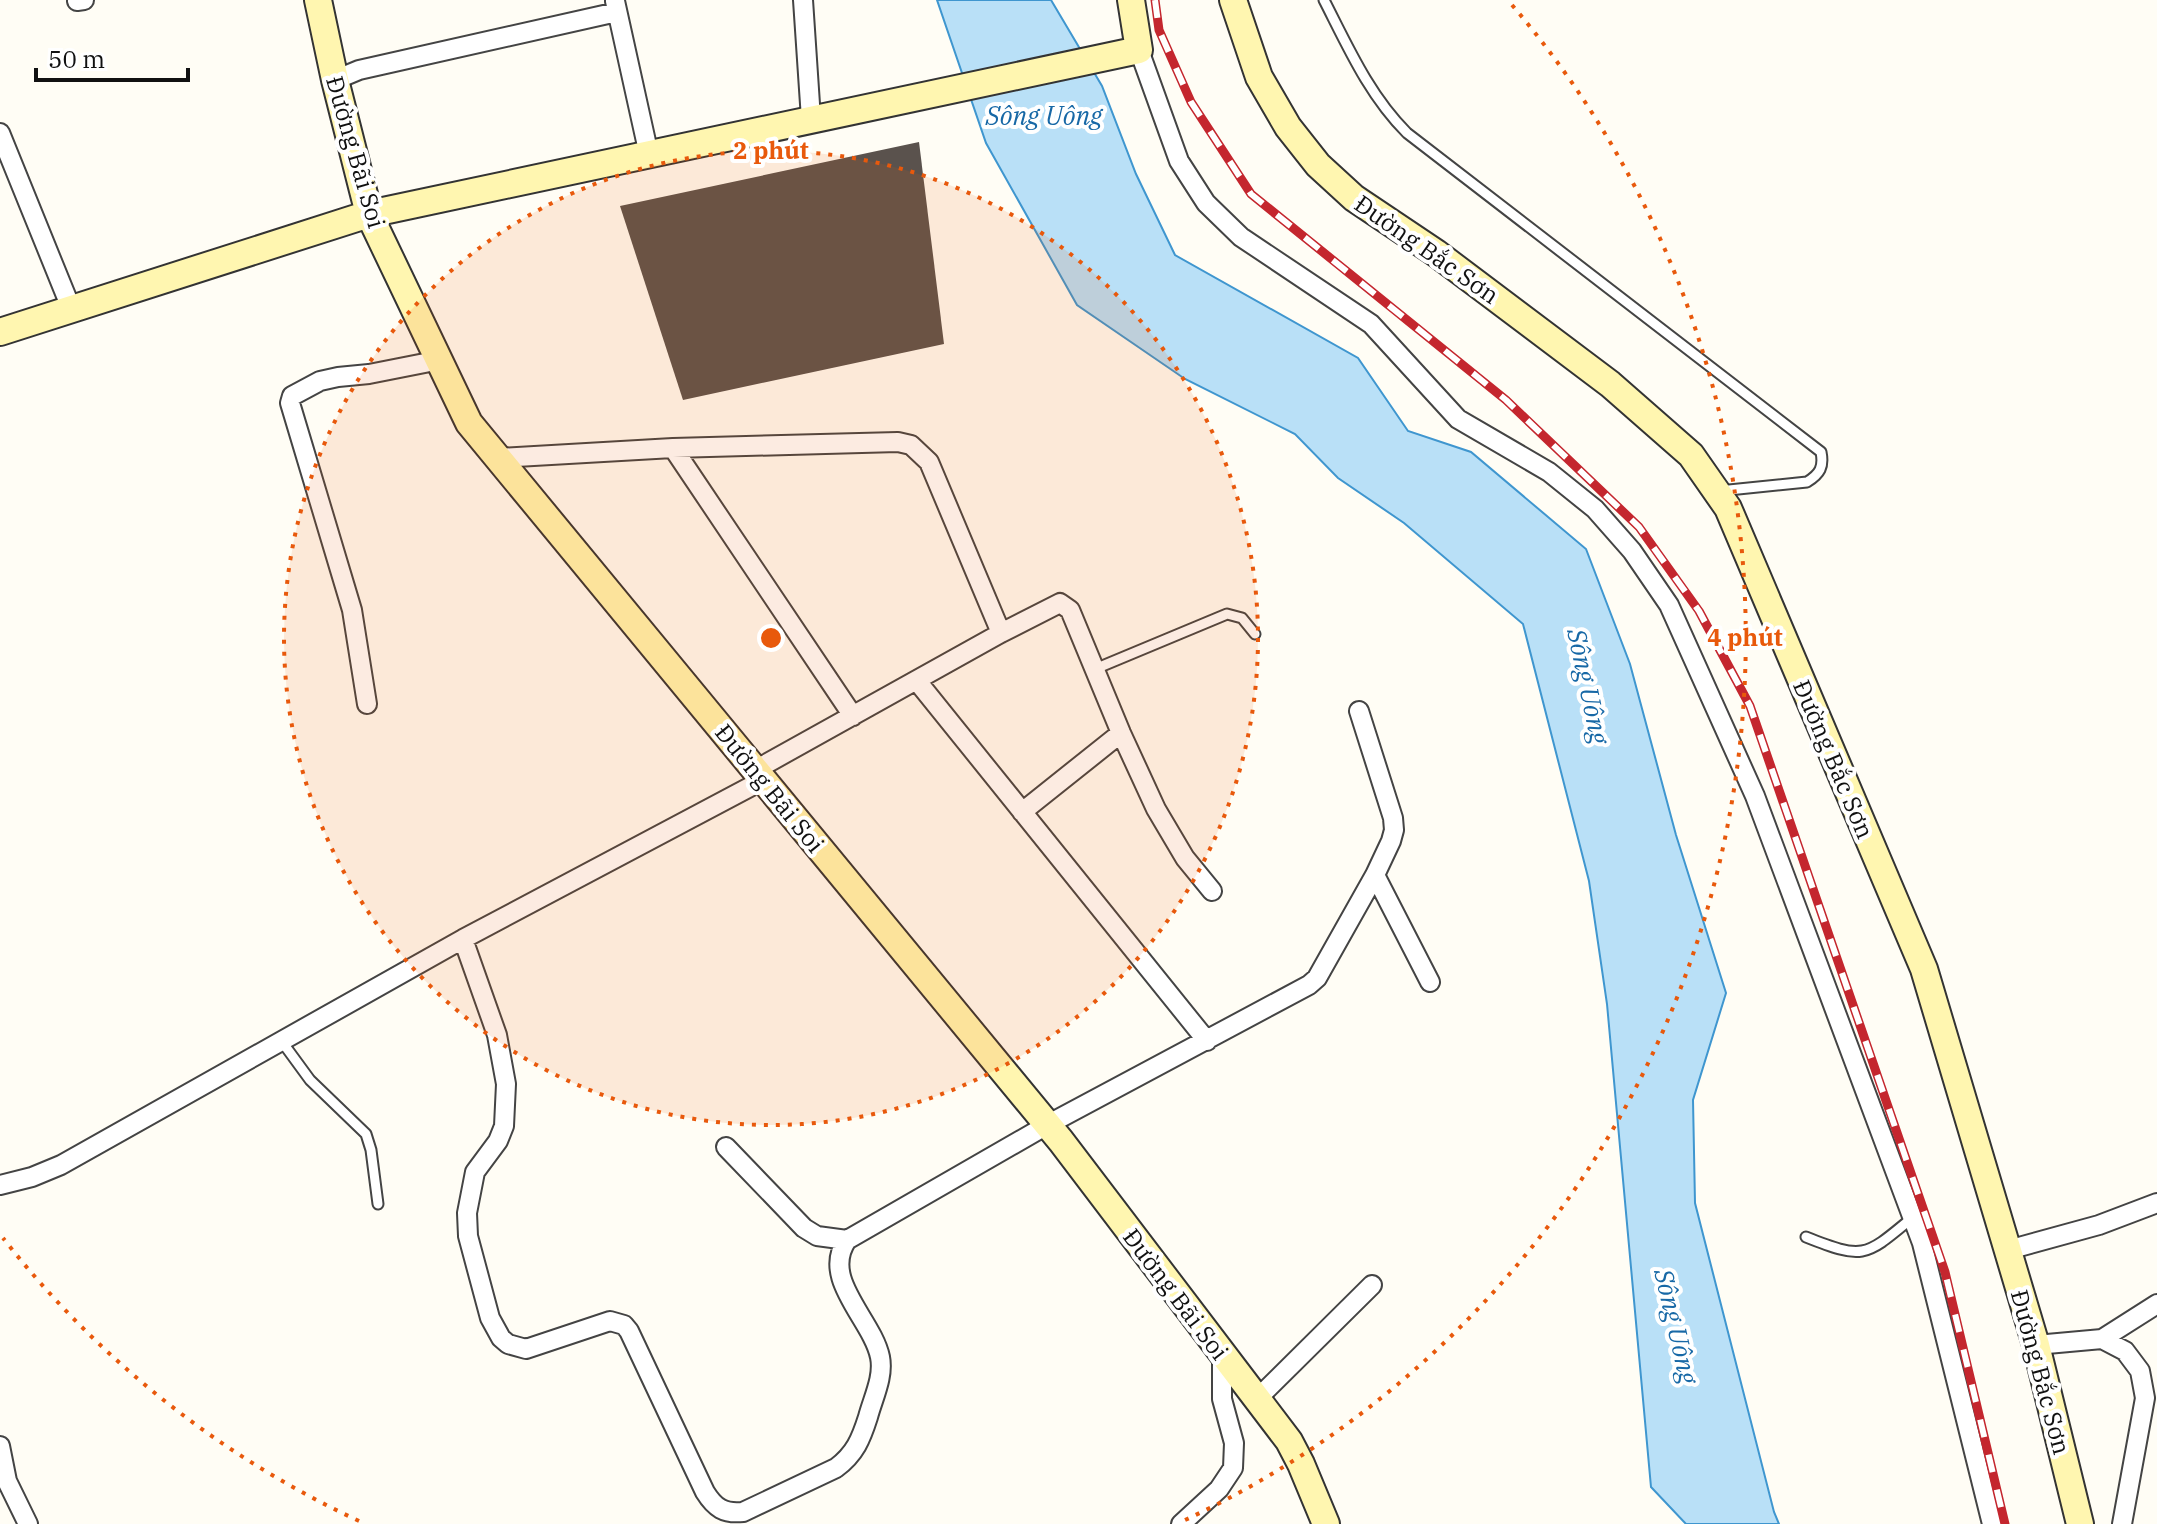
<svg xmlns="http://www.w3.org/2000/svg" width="2157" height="1524" viewBox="0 0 2157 1524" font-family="'IBM Plex Serif',serif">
<rect width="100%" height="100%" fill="#fffdf5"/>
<!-- water -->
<path fill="#b9e0f7" stroke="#3f96cf" stroke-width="2" d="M937,0H1051L1102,86L1136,174L1175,255L1358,358L1408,431L1471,452L1586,549L1630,664L1676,835L1726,993L1693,1100L1695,1203L1774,1512L1779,1524H1686L1651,1487L1607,1004L1589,881L1523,624L1404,523L1338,478L1295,434L1185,379L1077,305L986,143Z"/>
<!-- building -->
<path fill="#5a524d" d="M919,142L944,344L683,400L620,206Z"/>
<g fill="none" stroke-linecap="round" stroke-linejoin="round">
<!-- lane casing -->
<g stroke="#444" stroke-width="13">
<path id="lane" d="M1324,0C1348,47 1369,95 1407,133L1821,452C1824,467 1820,474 1807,482L1719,491
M1095,669L1227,614L1242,618L1255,634
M280,1039L310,1080L366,1134L371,1150L378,1204
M1806,1237C1864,1260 1865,1257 1912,1218"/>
</g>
<!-- street casing -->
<g stroke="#444" stroke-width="22">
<path id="street" d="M803,0L811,119
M77,1L84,0
M615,1L649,155
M1139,50L1179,161L1206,203L1241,237L1371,324L1458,419L1549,472L1595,509L1632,551L1669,605L1755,796L1922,1243L1992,1524
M335,80L359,70L617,12
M0,133L71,308
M673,448L853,716
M498,458L673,448L898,442L911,445L929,462L1001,633
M917,681L1207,1041
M367,704L352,610L290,403L292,396L320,381L338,377L369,374L440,360
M755,770L1001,633L1060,603L1070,610L1121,733L1156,809L1185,858L1212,891
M1022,812L1121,733
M1375,875L1430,982
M463,939L497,1035L506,1084L504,1126L498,1141L475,1172L467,1213L468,1236L490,1318L501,1338L508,1344L526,1349L610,1321L624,1325L629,1331L705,1492C715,1508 724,1514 743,1512L836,1468C855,1454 861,1439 868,1417C873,1398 884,1377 880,1357C872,1319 820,1279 847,1240L1047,1125L1309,985L1317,978L1375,875L1391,841L1394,830L1393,818L1359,711
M726,1147L804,1228L817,1236L847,1240
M0,1185L32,1177L61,1165L463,939L763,780
M2008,1250L2099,1225L2157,1203
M2102,1339L2157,1304
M2036,1345L2102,1339L2125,1351L2140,1371L2145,1398L2122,1524
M1256,1400L1372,1285
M0,1446L7,1481L28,1524
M1181,1524L1219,1489L1233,1468L1234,1443L1222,1399V1356"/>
</g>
<!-- secondary casing -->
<g stroke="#333" stroke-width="30">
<path id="secondary" d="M318,0L335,80L369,214L469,423L1061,1141L1289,1441L1301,1464L1326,1524
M1233,0L1259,77L1288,127L1318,165L1354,198L1436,253L1610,384L1691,455L1728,508L1924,969L2036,1345L2080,1524
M0,332L369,214L1139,50L1131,0"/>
</g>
<!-- lane -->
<use href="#lane" stroke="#fff" stroke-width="9"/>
<!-- street -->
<use href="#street" stroke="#fff" stroke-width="18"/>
<!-- secondary -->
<use href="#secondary" stroke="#fff6b0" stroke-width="26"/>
<!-- rail casing -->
<g stroke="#c4262e" stroke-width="9">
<path id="rail" d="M1155,0L1159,30L1191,102L1251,194L1506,400L1639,527L1699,611L1750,706L1945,1272L2005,1524"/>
</g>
<!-- rail -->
<use href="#rail" stroke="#fff" stroke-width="6" stroke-dasharray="18" stroke-linecap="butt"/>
</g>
<!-- distance rings -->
<circle cx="771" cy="638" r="487" fill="#e8590c" fill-opacity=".12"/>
<g fill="none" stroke="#e8590c" stroke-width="4" stroke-dasharray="4 8">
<circle cx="771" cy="638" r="487"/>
<path d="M359 1521A974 974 0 0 1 3 1238M1512 5A974 974 0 0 1 1183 1521"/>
</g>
<g text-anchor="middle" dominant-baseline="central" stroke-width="8" stroke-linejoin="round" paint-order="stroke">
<!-- street labels -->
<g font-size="24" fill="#111" stroke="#fff">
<text transform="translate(356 152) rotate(74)">Đường Bãi Soi</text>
<text transform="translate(1427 249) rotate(35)">Đường Bắc Sơn</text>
<text transform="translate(1834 759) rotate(67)">Đường Bắc Sơn</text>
<text transform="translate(770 788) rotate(51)">Đường Bãi Soi</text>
<text transform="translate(1176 1294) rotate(53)">Đường Bãi Soi</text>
<text transform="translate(2041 1372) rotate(75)">Đường Bắc Sơn</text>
</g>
<!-- water labels -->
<g font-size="26" font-style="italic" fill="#1768a6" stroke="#fff">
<text x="1044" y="115">Sông Uông</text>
<text transform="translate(1589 686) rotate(78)">Sông Uông</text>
<text transform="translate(1677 1326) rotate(77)">Sông Uông</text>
</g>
</g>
<circle cx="771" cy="638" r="12" fill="#e8590c" stroke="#fff" stroke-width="4"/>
<g font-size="24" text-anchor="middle" font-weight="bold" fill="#e8590c" stroke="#fff" stroke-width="8" stroke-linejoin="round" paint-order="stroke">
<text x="771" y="159">2 phút</text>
<text x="1745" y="646">4 phút</text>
</g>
<!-- scale -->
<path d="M36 68v12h152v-12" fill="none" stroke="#111111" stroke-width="4"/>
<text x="48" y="68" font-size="24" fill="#111111" stroke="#ffffff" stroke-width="6" paint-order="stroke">50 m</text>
</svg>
